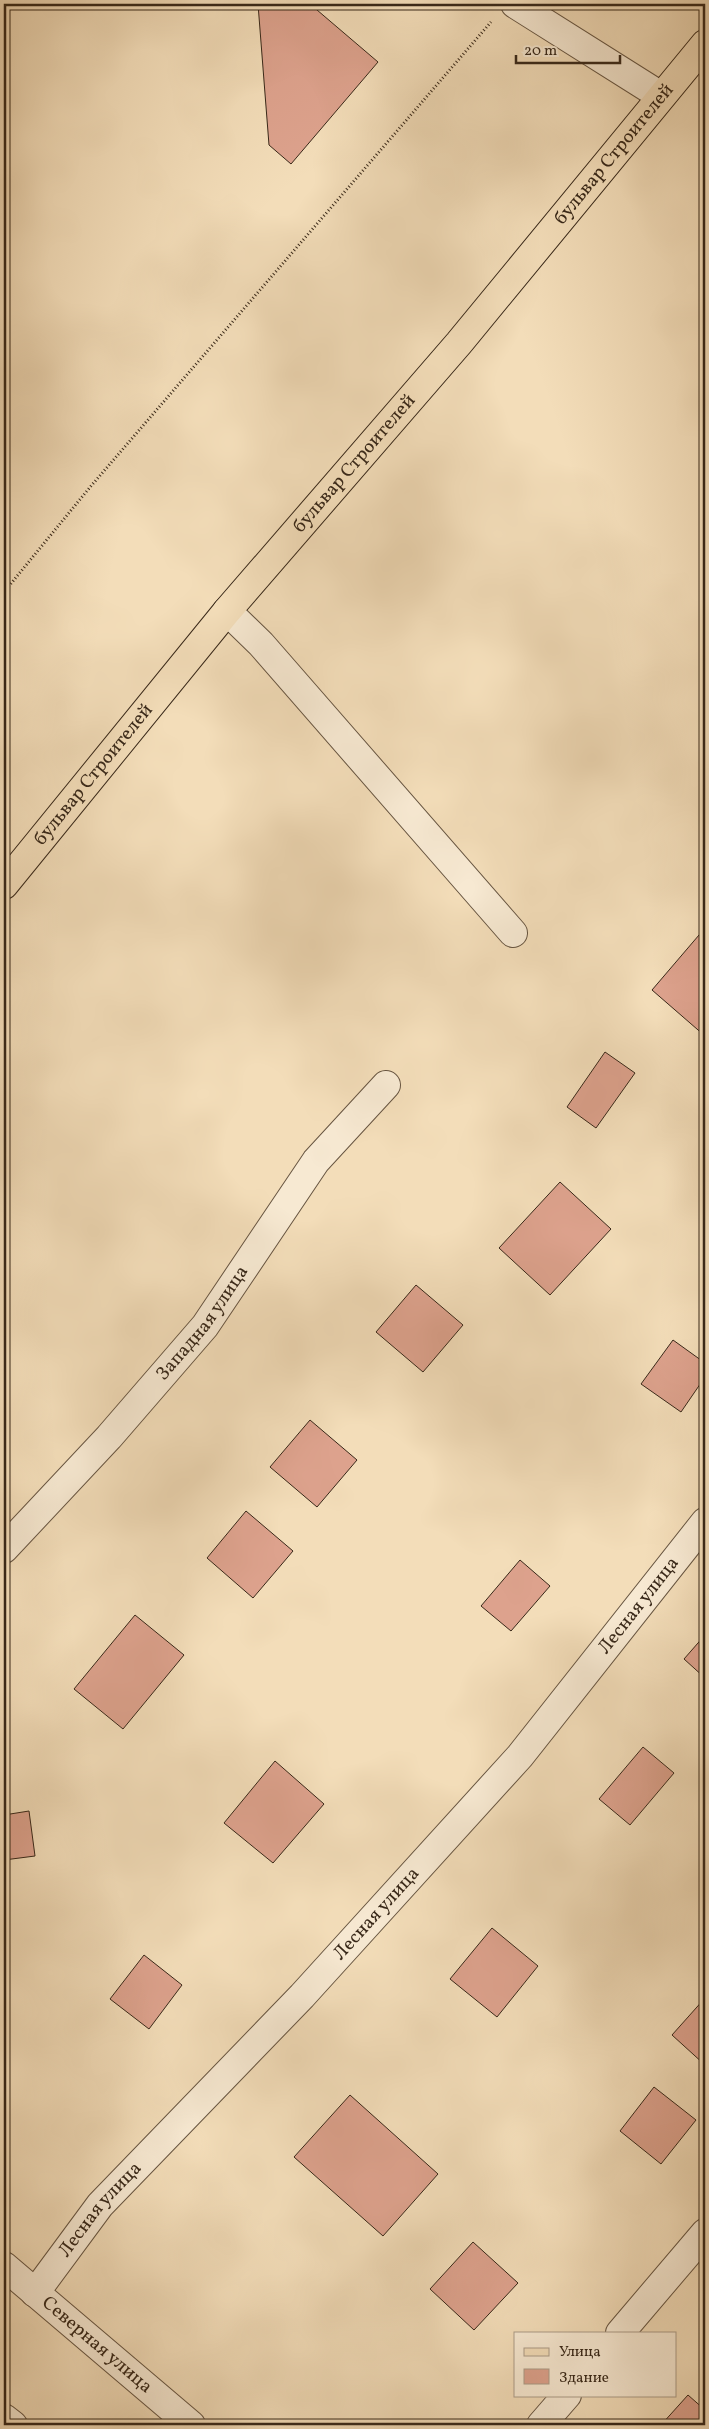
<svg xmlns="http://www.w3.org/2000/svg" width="709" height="2429" viewBox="0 0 709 2429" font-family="Vollkorn,serif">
<rect width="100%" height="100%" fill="#f3ddb9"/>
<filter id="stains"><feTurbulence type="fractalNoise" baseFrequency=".004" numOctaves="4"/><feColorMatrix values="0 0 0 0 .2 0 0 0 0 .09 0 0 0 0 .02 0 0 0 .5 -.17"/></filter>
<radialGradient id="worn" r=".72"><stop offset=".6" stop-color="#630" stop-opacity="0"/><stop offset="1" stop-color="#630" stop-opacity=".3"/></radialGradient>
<!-- building -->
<path fill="#dda28d" stroke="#382819" d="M258,4H310L378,62L291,164L269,145Z
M705,928V1036L652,990Z
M605,1052L635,1073L596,1128L567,1107Z
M560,1182L611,1229L550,1295L499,1248Z
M416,1285L463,1325L423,1372L376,1332Z
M673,1340L705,1363V1377L681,1412L641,1384Z
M310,1420L357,1460L317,1507L270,1467Z
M246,1511L293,1551L253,1598L207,1558Z
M520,1560L550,1586L511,1631L481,1606Z
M135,1615L184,1655L123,1729L74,1689Z
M705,1635V1678L684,1659Z
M643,1747L674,1773L630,1825L599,1799Z
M275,1761L324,1804L273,1863L224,1823Z
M29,1811L35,1856L4,1860V1815Z
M492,1928L538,1966L497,2017L450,1979Z
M144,1955L182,1985L149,2029L110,1999Z
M705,1998V2065L672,2035Z
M654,2087L696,2120L661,2164L620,2131Z
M350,2095L438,2174L383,2236L294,2157Z
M473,2242L518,2283L474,2330L430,2289Z
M688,2395L705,2410V2425H661Z"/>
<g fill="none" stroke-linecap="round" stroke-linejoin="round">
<!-- minor casing -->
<g stroke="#675541" stroke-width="30">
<g id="minor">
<path d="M515,4L661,96"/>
<path d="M227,611L261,644L513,933"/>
<path id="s1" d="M4,1549L109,1437L205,1326L316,1161L386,1085"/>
<path id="s2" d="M4,2266L191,2425"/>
<path id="s3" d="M35,2293L100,2205L302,1996L520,1756L705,1522"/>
<path d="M620,2333L705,2233"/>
<path d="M4,2418L13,2425"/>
<path d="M541,2425L567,2395"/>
</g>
</g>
<!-- major casing -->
<g stroke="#382819" stroke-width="30">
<g id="major">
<path id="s4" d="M4,885L227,611L459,343L705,44"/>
</g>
</g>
<!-- path -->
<path stroke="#382819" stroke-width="3" stroke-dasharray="1 2.5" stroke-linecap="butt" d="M4,592L91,486L491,22"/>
<!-- minor -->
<use href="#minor" stroke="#f7e9d2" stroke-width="28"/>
<!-- major -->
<use href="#major" stroke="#f3ddb9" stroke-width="28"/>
</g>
<g text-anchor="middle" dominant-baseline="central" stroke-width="4" stroke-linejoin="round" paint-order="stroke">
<!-- street labels -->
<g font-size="19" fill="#382819" stroke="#f7e9d2">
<text stroke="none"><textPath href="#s4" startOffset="952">бульвар Строителей</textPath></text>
<text stroke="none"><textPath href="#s4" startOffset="548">бульвар Строителей</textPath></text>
<text stroke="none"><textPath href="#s4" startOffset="142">бульвар Строителей</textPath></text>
<text stroke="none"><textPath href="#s1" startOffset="301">Западная улица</textPath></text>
<text stroke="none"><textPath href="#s3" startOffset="916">Лесная улица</textPath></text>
<text stroke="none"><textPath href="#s3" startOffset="511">Лесная улица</textPath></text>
<text stroke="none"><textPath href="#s3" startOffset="106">Лесная улица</textPath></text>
<text stroke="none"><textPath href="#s2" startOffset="122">Северная улица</textPath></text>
</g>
</g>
<!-- margin -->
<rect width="709" height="2429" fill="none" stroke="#f3ddb9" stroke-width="20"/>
<rect x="5" y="5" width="699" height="2419" fill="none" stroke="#382819" stroke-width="2.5"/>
<rect x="10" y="10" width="689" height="2409" fill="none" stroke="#382819"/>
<!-- legend -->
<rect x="514" y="2332" width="162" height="65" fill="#f7e9d2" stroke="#ab9c88"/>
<rect x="524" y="2348" width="25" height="8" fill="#f3ddb9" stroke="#ab9c88"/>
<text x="559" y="2356" font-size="15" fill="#382819">Улица</text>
<rect x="524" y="2369" width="25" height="15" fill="#dda28d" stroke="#ab9c88"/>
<text x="559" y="2382" font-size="15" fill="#382819">Здание</text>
<!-- scale -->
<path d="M516 55v8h104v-8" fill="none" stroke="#382819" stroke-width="2.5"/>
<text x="524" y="55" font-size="15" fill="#382819" stroke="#f7e9d2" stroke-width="4" paint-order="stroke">20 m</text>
<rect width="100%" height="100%" filter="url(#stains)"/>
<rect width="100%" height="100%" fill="url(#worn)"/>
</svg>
